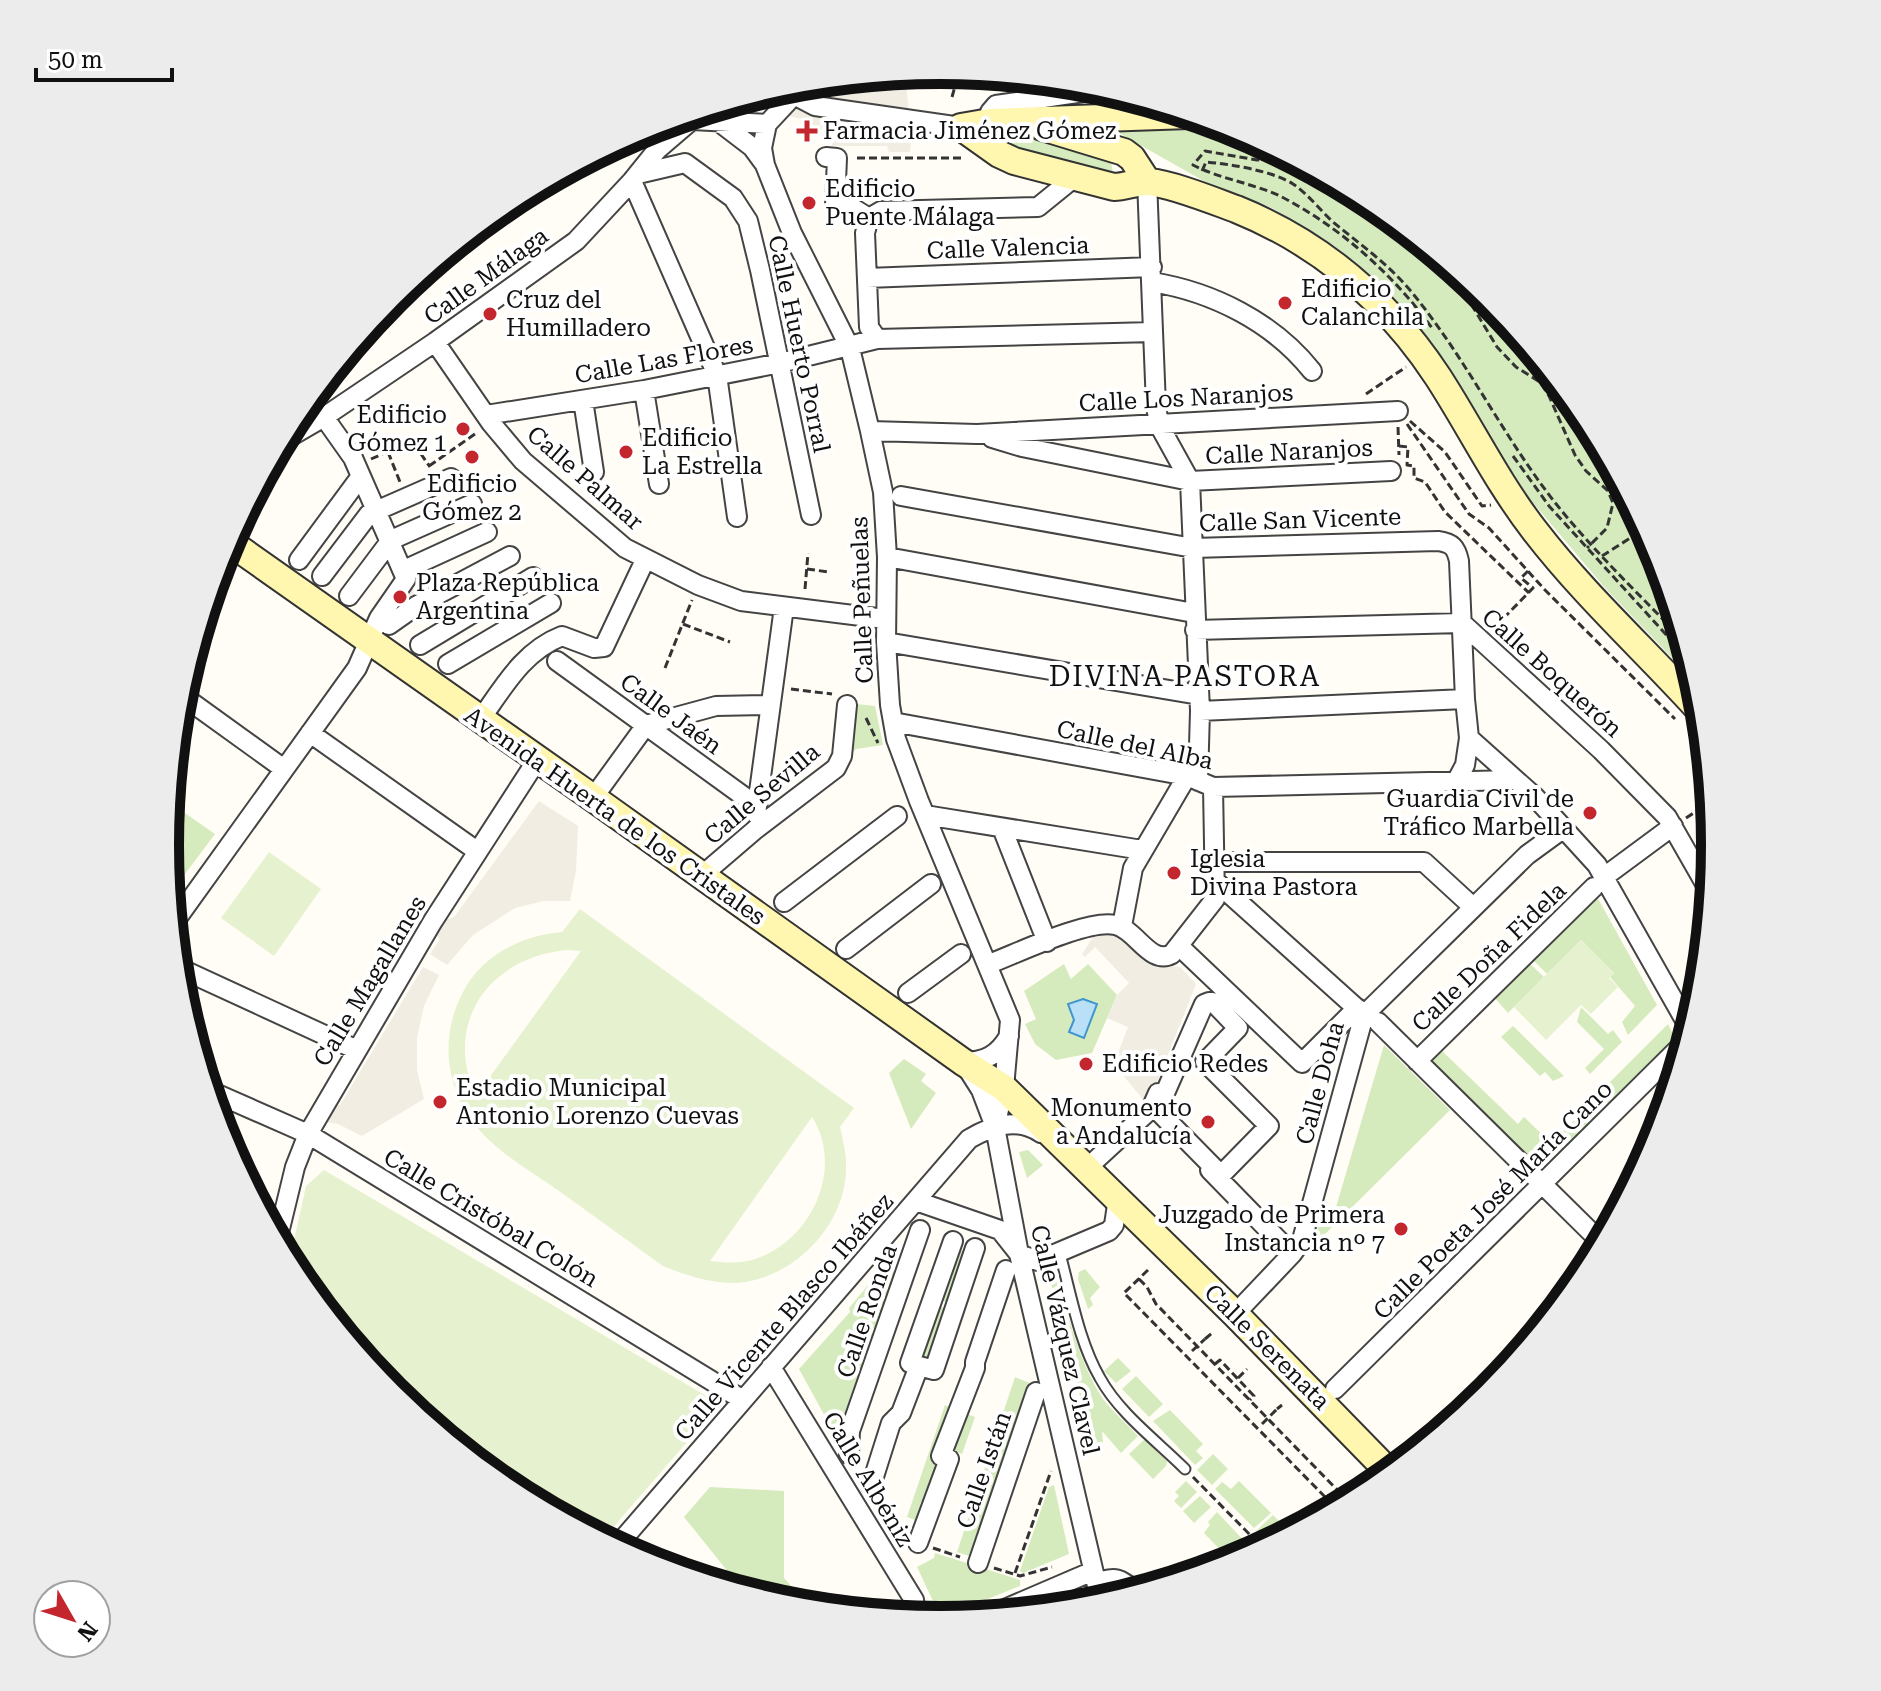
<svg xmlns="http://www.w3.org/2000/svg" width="1881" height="1691" viewBox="0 0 1881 1691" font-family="'Roboto Serif',serif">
<rect width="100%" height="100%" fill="#fffdf5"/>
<!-- green -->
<path fill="#d5ebbd" d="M1193,125L1247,134L1372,201L1489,297L1586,415L1657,549L1698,685L1605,588L1529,498L1434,351L1388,293L1360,266L1333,245L1272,208L1209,184L1112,129Z
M1021,131L1053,136L1110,155L1113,174L1006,147L1010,136Z
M856,704L875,706L883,745L856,749L848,756Z
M169,802L215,834L170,894L165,845Z
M1596,895L1657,1005L1628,1035L1622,1022L1635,1006L1610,977L1614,973L1581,940L1547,974L1531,958Z
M1528,962L1544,977L1508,1013L1493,996Z
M1064,964L1071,979L1088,964L1117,995L1092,1053L1056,1060L1035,1044L1025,1024L1036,1019L1024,991Z
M1581,1007L1608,1034L1613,1030L1622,1042L1590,1074L1585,1068L1604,1049L1577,1022Z
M1668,1024L1677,1043L1613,1108L1599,1093Z
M1513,1026L1564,1076L1553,1081L1545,1072L1540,1076L1501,1037Z
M1384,1045L1450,1110L1315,1244L1318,1226L1336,1207Z
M1439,1048L1518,1124L1524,1117L1551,1143L1591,1104L1603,1117L1546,1174L1427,1060Z
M904,1059L926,1074L921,1081L936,1093L911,1129L889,1073Z
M1028,1150L1043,1165L1027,1178L1019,1152Z
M955,1248L969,1253L952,1304L937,1299Z
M884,1266L901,1271L838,1440L799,1369L850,1312L849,1308Z
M1085,1269L1100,1287L1090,1298L1093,1305L1088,1309L1078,1279L1079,1272Z
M1049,1275L1056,1280C1070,1319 1080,1364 1103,1399C1113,1412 1127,1424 1138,1436L1121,1453L1102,1431L1103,1442L1092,1443Z
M935,1305L950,1310L932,1364L916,1359Z
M1118,1358L1131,1371L1116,1383L1104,1371Z
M1136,1376L1163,1404L1149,1417L1122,1389Z
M1015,1377L1030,1383L1032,1396L975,1558L957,1552Z
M945,1405L953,1408L944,1461L929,1505L921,1502L915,1520L907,1517Z
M1170,1410L1203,1444L1196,1451L1203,1458L1195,1465L1153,1421Z
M961,1412L975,1417L962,1454L948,1449Z
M1145,1439L1167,1461L1166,1466L1153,1479L1129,1454Z
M1213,1454L1228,1469L1212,1485L1197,1470Z
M1186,1481L1197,1492L1181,1508L1174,1501L1179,1496L1175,1492Z
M1239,1481L1271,1513L1254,1528L1215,1489L1222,1482L1231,1489Z
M1054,1485L1069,1554L1023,1573L1020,1571L1049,1487Z
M710,1487L784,1491V1578L811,1608L789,1606L732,1589L737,1583L684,1517Z
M1200,1496L1211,1507L1194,1523L1183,1511Z
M1217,1512L1247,1544L1230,1560L1204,1533L1210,1525L1208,1522Z
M1273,1515L1291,1533L1270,1545L1256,1531Z
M935,1553L1020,1580V1586L941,1618L917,1567L934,1558Z"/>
<!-- pitch -->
<path fill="#e6f2cf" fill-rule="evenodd" d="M269,852L321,889L274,956L221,918Z
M580,909L854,1108L840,1127C843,1141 847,1156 846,1170C845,1227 791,1281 734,1283C709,1283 685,1275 663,1266C628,1241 594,1216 559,1191C534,1173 503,1156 482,1133C446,1094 438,1039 463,992C481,956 522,935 562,932ZM567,950L581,951L476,1096C442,1022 490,957 567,950ZM812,1117C844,1167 813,1238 758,1258C743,1264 726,1263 710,1261Z
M1581,940L1614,973L1609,978L1618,987L1591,1014L1581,1005L1546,1040L1514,1007Z
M324,1170L720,1404L602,1540L509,1490L392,1394L295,1276L289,1263L306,1186Z"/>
<!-- plaza -->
<path fill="#f1ede2" d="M893,75L905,77L912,134L910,152H889L887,146H832L831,132L811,127L802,119L789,116L765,92L790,85Z
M398,574H415L423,589L409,625L374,605Z
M539,801L578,826L576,871L570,901H543L515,908L473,935L447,965L430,954L440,939L436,935L445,920L454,917Z
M1100,926L1112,927L1163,965L1180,967L1196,984L1152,1095L1146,1103L1116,1067L1115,1061L1128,1027L1107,1018L1118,994L1129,983L1095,947L1085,957L1082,954Z
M423,967L439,975L424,1006L417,1038V1070L424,1099L362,1136L338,1124L325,1122L333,1106L340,1105Z"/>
<!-- water -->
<path fill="#b9e0f7" stroke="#3f96cf" stroke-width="2" d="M1083,999L1097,1004L1084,1038L1069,1032L1074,1020L1068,1004Z"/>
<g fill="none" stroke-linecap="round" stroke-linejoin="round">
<!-- lane casing -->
<g stroke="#444" stroke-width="13">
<path id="lane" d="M1060,1254C1071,1294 1079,1342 1100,1378C1119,1413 1157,1441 1185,1469"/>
</g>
<!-- street casing -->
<g stroke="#444" stroke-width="22">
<path id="street" d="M785,86L794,95L815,106L961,127
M794,95L767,124L762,148L765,165L792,233L850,348L870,431L883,492L887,557L886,642L890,705L896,739L919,801L1010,1020L1004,1088L995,1127L1019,1254L1101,1603
M692,120L767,124
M718,121L752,147L763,162
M990,122V112L996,105L1104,89
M826,157L837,158L835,205H848L869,218
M638,174L685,163L733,198L748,221L760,270L811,515
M632,181L717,375L737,517
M1147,181L1156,406L1159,425L1190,481L1200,711L1198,781
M869,218L881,211L1038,207L1075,177
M869,218L865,233L869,327L877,339
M867,278L1152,267
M1152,282C1213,292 1273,322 1312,371
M435,342L491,423L523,461L625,548L698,585L741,601L885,619
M644,390L659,484
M583,400L594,472
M486,415L644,390L780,363L877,339L1153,332
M870,431L977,434L1398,411
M992,438L1022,447L1190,481L1391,471
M281,442L324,417L435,342L576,241L632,181L657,150L692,120
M901,496L1193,548L1438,541C1452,543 1456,547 1459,561L1465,699L1469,738L1535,797L1597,865L1691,1031
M887,557L1194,613
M299,560L361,476
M404,570L487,532
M322,576L369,514L451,478
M349,596L391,540L472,504
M389,625L416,606L510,556
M1195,630L1462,623L1601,750L1667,817L1711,894
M886,642L1199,695
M420,645L533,577
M557,661L757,806
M448,664L551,603
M180,694L284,769
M1200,711L1465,699
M480,720C503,688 523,651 562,636L594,648L604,647L645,560
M893,722L1187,776L1213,787L1514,780
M310,733L477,851
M1456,782L1465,765L1469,738
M593,798L646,725L716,706L770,705
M756,814L784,607
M925,815L1142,850
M1002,828L1047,942
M1214,862H1424L1473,907
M700,877L756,829L836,768L842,756L847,705
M1604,877L1673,826
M1214,880L1363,1014
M784,902L897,816
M173,924L357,668L379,618L406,579L353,458L324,417
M1122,926L1133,868L1187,776
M1179,946L1302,1063L1357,1008
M846,949L931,884
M989,964C1018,953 1088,919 1115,925C1136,929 1150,966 1172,954L1215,899L1213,787
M177,967L357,1050
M908,993L961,954
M1209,1002H1213L1238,1028L1205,1062L1269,1126L1221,1175L1159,1112L1158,1109L1204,1004Z
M1378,1022L1603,1244
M1417,1061L1594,887
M963,1062C985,1062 998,1055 1009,1036
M967,1068L981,1090L994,1124
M208,1090L308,1134L743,1400
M217,1120L226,1099
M1086,1169L1151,1109L1158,1093
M1210,1170L1292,1254
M916,1201L1000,1230L1019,1254L1038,1261L1109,1231L1114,1225L1118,1198
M277,1241L295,1167L308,1134L433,921L537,760
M1235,1314L1292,1254L1302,1240L1364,1015L1527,855L1564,828
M919,1366L934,1370L975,1248
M771,1367L914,1600L917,1619
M1335,1389L1684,1043
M849,1454L850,1431L920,1230
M871,1486L891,1423L901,1413L919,1366L910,1363L953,1241
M918,1543L949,1459L941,1456L975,1368V1362L1006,1270
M616,1547L969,1139C993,1125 1017,1117 1041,1133
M978,1563L1036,1392
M1096,1582C1117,1577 1120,1577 1136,1593
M986,1617L1093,1571"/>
</g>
<!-- secondary casing -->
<g stroke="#333" stroke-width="30">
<path id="secondary" d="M961,127L999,154L1014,161L1114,187C1126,187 1137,181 1149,182C1172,184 1214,201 1236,209C1320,243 1388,301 1438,377C1471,428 1497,482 1535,531C1585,596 1648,653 1703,714
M961,127L990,122L1189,115
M1042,127L1124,152L1132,158L1147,181
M228,541L593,798L963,1062L1004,1088L1235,1314L1391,1474"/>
</g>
<!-- path -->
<path stroke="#333" stroke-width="3" stroke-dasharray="8 4" stroke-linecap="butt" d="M952,97L959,72
M826,141L827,127
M857,158H965
M1306,169L1338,195L1386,227L1416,253L1456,279L1497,347L1516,367L1540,382L1549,396L1575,455L1586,471L1608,491L1613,503L1607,528L1587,548
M1202,171L1206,162C1230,164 1273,171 1293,184C1308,194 1320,210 1333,222C1361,245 1391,266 1414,295C1466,359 1502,434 1553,500C1593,551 1641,596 1685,642
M1317,172L1270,158L1257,160L1205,151L1193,165C1220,179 1252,183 1280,196C1340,227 1393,274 1432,328
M1456,279L1474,285
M1537,356L1536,369L1540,382
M1366,394L1406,367
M1410,421L1445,452L1482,506L1491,505
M1407,424L1469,514L1489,528L1545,590L1675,719
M1398,427L1399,455
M1399,446L1408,447L1407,465L1414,466V478L1425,482L1445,512L1529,593
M388,452L400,482
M1513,456L1549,506L1691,662
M371,459L412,441L430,467
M429,466L475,434
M1602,556L1646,528
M807,569L829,572
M805,589L808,553
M683,624L730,642
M1495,627L1533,588L1521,578L1528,571
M665,668L692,600
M791,689L832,694
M866,718L878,743
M1689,733L1707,751
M1686,818L1712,801
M1148,1270L1124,1293L1337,1509
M1139,1279L1147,1287L1156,1304L1349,1502
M1205,1339L1212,1333
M1215,1364L1220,1360L1254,1396L1250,1400
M1238,1378L1247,1369
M1277,1409L1282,1405
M1193,1477L1263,1548
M880,1500L890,1517L898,1520L892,1531
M1351,1501L1364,1489
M933,1548L960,1557
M994,1568L1020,1576L1052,1567
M1015,1573L1051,1471"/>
<!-- lane -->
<use href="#lane" stroke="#fff" stroke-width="9"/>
<!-- street -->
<use href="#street" stroke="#fff" stroke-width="18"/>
<!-- secondary -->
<use href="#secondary" stroke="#fff6b0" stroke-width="26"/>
<!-- path-bridge -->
<path stroke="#333" stroke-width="3" stroke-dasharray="8 4" stroke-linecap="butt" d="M1192,1351L1205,1339
M1262,1424L1277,1409"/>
</g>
<!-- markers -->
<g fill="#c4262e" stroke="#fff" stroke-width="3">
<path d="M803 119h8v8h8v8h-8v8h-8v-8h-8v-8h8z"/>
<circle cx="809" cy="203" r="8"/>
<circle cx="1285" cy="303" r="8"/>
<circle cx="490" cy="314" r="8"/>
<circle cx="463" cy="429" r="8"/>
<circle cx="626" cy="452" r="8"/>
<circle cx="472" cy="457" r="8"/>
<circle cx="400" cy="597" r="8"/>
<circle cx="1590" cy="813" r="8"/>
<circle cx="1174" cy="873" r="8"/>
<circle cx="1086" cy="1064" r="8"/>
<circle cx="440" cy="1102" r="8"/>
<circle cx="1208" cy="1122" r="8"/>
<circle cx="1401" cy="1229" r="8"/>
</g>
<g text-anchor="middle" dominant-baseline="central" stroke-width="8" stroke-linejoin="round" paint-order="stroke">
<!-- poi labels -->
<g font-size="24" fill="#111" stroke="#fff" text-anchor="start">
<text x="823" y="131">Farmacia Jiménez Gómez</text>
<text x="825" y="189">Edificio<tspan x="825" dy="28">Puente Málaga</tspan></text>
<text x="1301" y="289">Edificio<tspan x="1301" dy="28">Calanchila</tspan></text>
<text x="506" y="300">Cruz del<tspan x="506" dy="28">Humilladero</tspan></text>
<text x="447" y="415" text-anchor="end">Edificio<tspan x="447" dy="28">Gómez 1</tspan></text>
<text x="642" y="438">Edificio<tspan x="642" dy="28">La Estrella</tspan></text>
<text x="472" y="484" text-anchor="middle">Edificio<tspan x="472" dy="28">Gómez 2</tspan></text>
<text x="416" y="583">Plaza República<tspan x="416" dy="28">Argentina</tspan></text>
<text x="1574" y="799" text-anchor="end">Guardia Civil de<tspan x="1574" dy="28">Tráfico Marbella</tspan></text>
<text x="1190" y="859">Iglesia<tspan x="1190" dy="28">Divina Pastora</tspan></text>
<text x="1102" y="1064">Edificio Redes</text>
<text x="456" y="1088">Estadio Municipal<tspan x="456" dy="28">Antonio Lorenzo Cuevas</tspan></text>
<text x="1192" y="1108" text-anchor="end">Monumento<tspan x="1192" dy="28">a Andalucía</tspan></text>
<text x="1385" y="1215" text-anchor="end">Juzgado de Primera<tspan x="1385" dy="28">Instancia nº 7</tspan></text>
</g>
<!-- street labels -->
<g font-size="24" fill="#111" stroke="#fff">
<text transform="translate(1008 248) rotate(-2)">Calle Valencia</text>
<text transform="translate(486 276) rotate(-36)">Calle Málaga</text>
<text transform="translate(799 344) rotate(78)">Calle Huerto Porral</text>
<text transform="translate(664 360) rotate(-10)">Calle Las Flores</text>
<text transform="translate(1186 398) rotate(-3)">Calle Los Naranjos</text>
<text transform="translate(1289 452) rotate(-3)">Calle Naranjos</text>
<text transform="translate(585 478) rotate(41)">Calle Palmar</text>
<text transform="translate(1300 520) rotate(-2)">Calle San Vicente</text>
<text transform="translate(862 600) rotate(-92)">Calle Peñuelas</text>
<text transform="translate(1552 673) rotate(42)">Calle Boquerón</text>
<text transform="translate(671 714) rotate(36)">Calle Jaén</text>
<text transform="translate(1135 745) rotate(12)">Calle del Alba</text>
<text transform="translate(762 794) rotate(-40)">Calle Sevilla</text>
<text transform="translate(615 816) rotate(35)">Avenida Huerta de los Cristales</text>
<text transform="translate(1489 957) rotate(-44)">Calle Doña Fidela</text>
<text transform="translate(370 981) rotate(-59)">Calle Magallanes</text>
<text transform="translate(1320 1083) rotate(-75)">Calle Doha</text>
<text transform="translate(1493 1200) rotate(-45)">Calle Poeta José María Cano</text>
<text transform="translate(491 1218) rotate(31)">Calle Cristóbal Colón</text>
<text transform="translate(867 1311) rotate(-71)">Calle Ronda</text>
<text transform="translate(784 1317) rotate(-49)">Calle Vicente Blasco Ibáñez</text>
<text transform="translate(1065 1340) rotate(77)">Calle Vázquez Clavel</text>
<text transform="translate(1267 1347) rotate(45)">Calle Serenata</text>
<text transform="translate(984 1470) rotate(-71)">Calle Istán</text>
<text transform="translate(868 1479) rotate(59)">Calle Albéniz</text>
</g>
<!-- quarter labels -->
<g font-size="28" letter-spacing="2" fill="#111" stroke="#fff">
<text x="1185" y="676">DIVINA PASTORA</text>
</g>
</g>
<!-- crop -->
<path d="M0 0H1881V1691H0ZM179 845a761 761 0 1 1 1522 0a761 761 0 1 1-1522 0Z" fill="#ececec" fill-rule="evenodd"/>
<path fill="none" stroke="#111" stroke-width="10" d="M179 845a761 761 0 1 1 1522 0a761 761 0 1 1-1522 0Z"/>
<!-- north arrow -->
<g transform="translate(72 1619) rotate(129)"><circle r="38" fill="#ffffff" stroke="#a0a0a0" stroke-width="2"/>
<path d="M0-6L14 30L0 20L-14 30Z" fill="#c4262e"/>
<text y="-12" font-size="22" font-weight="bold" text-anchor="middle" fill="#111111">N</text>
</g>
<!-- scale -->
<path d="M36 68v12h136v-12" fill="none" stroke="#111111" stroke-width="4"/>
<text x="48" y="68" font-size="24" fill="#111111" stroke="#ffffff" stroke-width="6" paint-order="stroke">50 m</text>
</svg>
